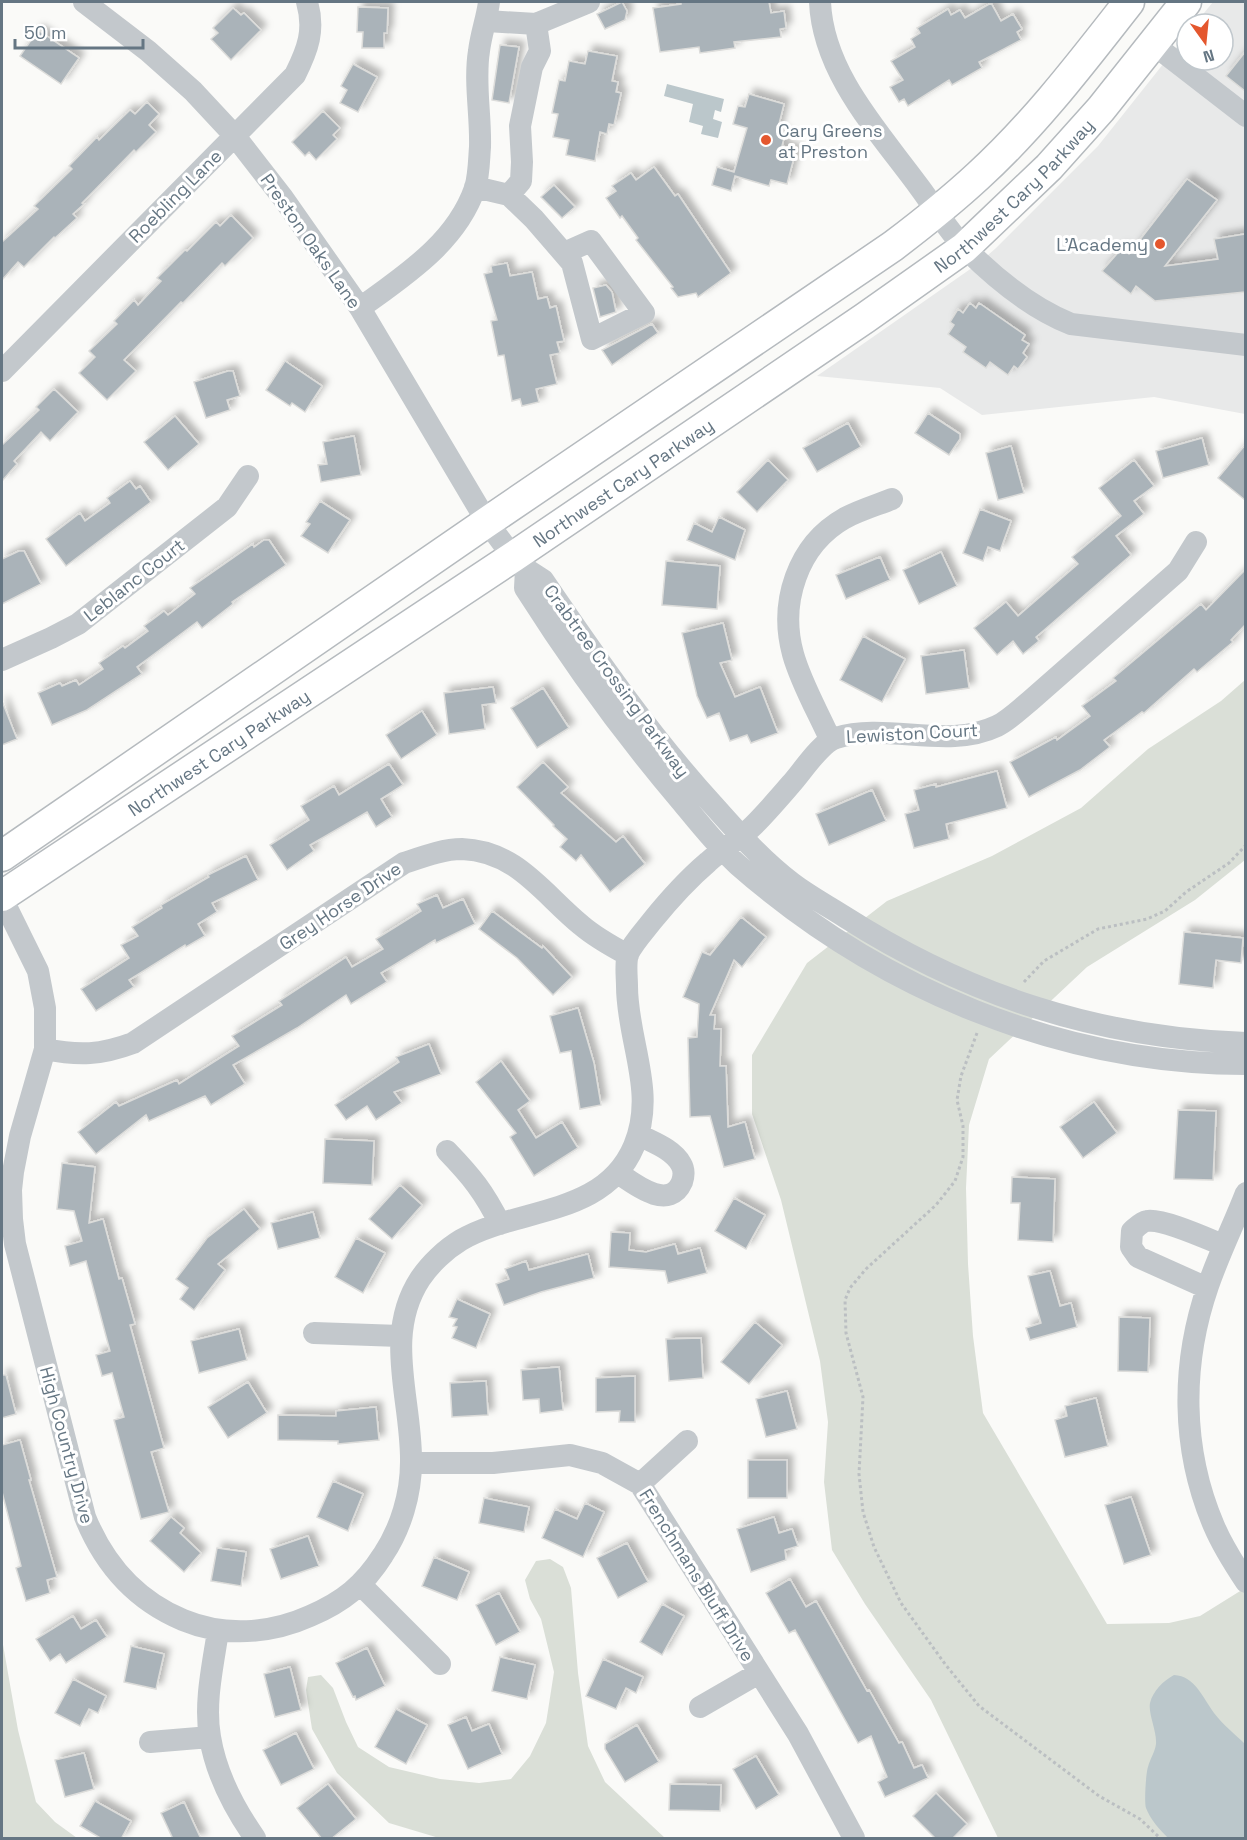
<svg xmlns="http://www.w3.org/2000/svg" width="1247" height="1840" viewBox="0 0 1247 1840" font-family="'Space Grotesk',sans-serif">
<defs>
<filter id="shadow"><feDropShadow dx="5.5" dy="-5.5" stdDeviation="3" flood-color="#0004"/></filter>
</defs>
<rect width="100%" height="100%" fill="#fafaf8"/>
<!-- built -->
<path fill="#e8e9e9" d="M1213,2H1245V414L1154,397L982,415L940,388L817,376L979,263L996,248L1098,146L1187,34V60H1223V24H1195Z"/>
<!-- green -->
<path fill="#dadfd7" d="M1245,680V860L1195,900L1087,967L989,1059L969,1125L966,1188L968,1264L973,1336L983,1413L1107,1624L1169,1623L1200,1616L1245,1588V1838H998L931,1700L865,1604L832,1550L824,1482L828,1422L820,1361L781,1200L752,1114V1055L807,963L887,901L992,856L1081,808L1148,749L1221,701Z
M550,1559L563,1567L571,1588L578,1673L588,1746L605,1782L665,1838H439L389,1823L337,1773L312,1729L306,1690L308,1677L321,1675L333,1688L346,1722L358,1747L389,1767L440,1779L479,1783L511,1779L530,1756L546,1723L554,1672L541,1619L530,1599L525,1580L536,1561Z
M2,1639L18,1730L36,1802L55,1822L77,1838H2Z"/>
<!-- water -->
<path fill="#bbc7cb" d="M667,84L724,99L721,112L715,110L713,119L722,122L718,138L701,134L703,126L689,122L693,104L664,96Z
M1174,1675C1195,1676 1203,1698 1214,1713C1223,1725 1235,1734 1245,1744V1838H1168C1160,1830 1150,1819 1146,1808C1144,1803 1146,1772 1148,1767C1150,1759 1155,1752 1156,1744C1157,1731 1148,1714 1150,1703C1153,1691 1163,1681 1174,1675Z"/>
<!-- building -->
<path fill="#aab3b9" stroke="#dcdcda" stroke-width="1.5" filter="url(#shadow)" d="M622,2L627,11L625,20L605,29L597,14Z
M681,2H769L771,13L784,11L786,28L780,29L781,37L734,42L735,48L700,53L699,47L660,52L653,8L681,4Z
M991,3L1001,21L1013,14L1022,29L1017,32L1021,40L979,62L982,68L952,85L949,80L908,106L904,99L899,102L890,87L903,80L891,61L915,47L911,39L920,33L917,28L948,9L951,15L960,10L965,18Z
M358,7L388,8L387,33H384V48H362L363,32H357Z
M233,8L241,15L244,13L261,30L231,60L211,39L218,33L213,28Z
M38,30L79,58L61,84L20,56Z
M500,45L519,47L509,103L492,100Z
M588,51L617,56L612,81L618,82L616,92L621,93L614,125L609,124L607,134L600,132L595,161L566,155L569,140L553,137L558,114L552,113L559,80L565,81L569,61L585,64Z
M1245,52V91L1226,76Z
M353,64L377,77L358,112L340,103L347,90L341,86Z
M749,94L784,104L777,132L785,134L782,146L796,150L787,184L771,180L769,186L735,176L731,191L712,185L717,167L734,172L747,128L733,124L738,106L745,107Z
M147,102L159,114L149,125L156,132L136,152L134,150L82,203L84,204L73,214L77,218L55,238L54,237L24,267L18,262L2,280V242L38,209L34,206L72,169L69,166L97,137L99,140L130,110L135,114Z
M323,111L340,128L333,135L337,139L316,160L309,152L305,156L292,142Z
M654,167L675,196L678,194L731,273L698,297L696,293L678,297L671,288L673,287L636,240L638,238L622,216L620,218L606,198L616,191L612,186L631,173L636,180Z
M1187,179L1217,200L1165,266L1218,259L1214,239L1245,234V292L1155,301L1136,286L1131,294L1102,271L1122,248L1129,254Z
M554,185L575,207L562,218L541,197Z
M231,215L253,238L225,266L222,263L183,303L181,302L124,360L136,371L107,400L79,373L95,357L89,351L117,324L114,321L134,300L138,305L161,281L157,278L185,250L187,251L216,222L220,226Z
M507,263L510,276L532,272L538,299L547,297L550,308L556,306L564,341L557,342L560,353L550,355L557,384L536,389L539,402L522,406L520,399L512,401L504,355L498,356L491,321L497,320L484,274L492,272L491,266Z
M606,285L612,292L616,312L600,317L593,288Z
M970,303L976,308L979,303L1025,335L1022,340L1029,344L1023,353L1027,357L1018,369L1014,366L1008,375L990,362L986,368L963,352L966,347L948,334L954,325L950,322L958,309L963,313Z
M652,324L658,333L612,365L602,350Z
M285,361L322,386L305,412L292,403L290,406L266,390Z
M228,371H233L240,396L227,400L230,410L206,418L194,382Z
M54,389L78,412L50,441L41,432L14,461L17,464L2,481V445L39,410L36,407Z
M928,413L960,434V439L949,455L915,433Z
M175,416L199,444L168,470L144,442Z
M848,423L861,447L817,472L803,448Z
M354,436L361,475L321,482L318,465L327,464L323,442Z
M1202,438L1209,465L1163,478L1156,451Z
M1245,445V500L1218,478Z
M1011,446L1024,493L998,500L986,453Z
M768,460L788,480L757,512L737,492Z
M1134,460L1154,486L1134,501L1144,514L1116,536L1131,555L1036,637L1039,641L1023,654L1013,641L997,655L974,628L1006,602L1018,616L1078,564L1072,557L1121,516L1099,488Z
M130,481L136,489L140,486L151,502L66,566L46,539L80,513L85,521L110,503L107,498Z
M320,501L350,520L328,553L301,536L310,524L306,522Z
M980,509L1011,521L1000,551L988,547L983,561L963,553Z
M719,517L745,530L735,560L687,540L694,523L712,532Z
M264,540H269L286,565L232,602L233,604L202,628L197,622L137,667L142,674L87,710L52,725L38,693L60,683L62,686L76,680L79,685L103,669L99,663L123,646L125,648L148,631L144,626L164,611L168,615L195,594L190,588L253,544L254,547Z
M19,551H24L41,584L2,604V559Z
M941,552L957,586L919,604L903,570Z
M880,557L890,580L846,599L836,575Z
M666,561L720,566L717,609L662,605Z
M1245,570V625L1231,640L1233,642L1197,672L1194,669L1144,713L1142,712L1104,740L1110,747L1080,770L1029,797L1010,762L1056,737L1057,740L1090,716L1082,706L1116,681L1113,678L1201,604L1206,610Z
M723,623L732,660L720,663L735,697L760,687L778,733L751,743L747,735L730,741L719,713L707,718L697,696L682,633Z
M863,636L905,659L882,702L840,680Z
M964,650L969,688L926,694L921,656Z
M493,687L496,703L482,705L485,729L449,734L444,693Z
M543,688L569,728L537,748L511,708Z
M2,701L17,739L2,745Z
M422,711L437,735L401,759L386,735Z
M543,762L568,787L561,793L616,842L623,836L645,864L610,892L581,855L576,861L560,847L567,839L553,826L554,825L517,787Z
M389,764L403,785L381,799L392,817L376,827L367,812L310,845L314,851L287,870L270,845L309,820L301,806L334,786L339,795Z
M997,771L1007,808L946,824L949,839L914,848L905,814L919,810L914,790L936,784V787Z
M872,790L886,821L829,845L816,814Z
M246,856L258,880L212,903L217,912L198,924L205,936L186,947L185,945L129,980L134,987L96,1011L81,989L129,958L121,945L138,936L132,927L162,908L161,905L209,877L208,875Z
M437,895L443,908L463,899L475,924L436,943L435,940L381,973L387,982L351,1004L346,995L297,1028L233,1065L245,1084L211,1105L205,1096L149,1121L146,1115L96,1154L78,1132L116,1102L119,1106L177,1080L179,1084L239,1046L232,1036L282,1005L279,1001L346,957L352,967L383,949L376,939L421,911L417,904Z
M492,911L542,948L543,946L572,977L553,995L517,958L479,929Z
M741,917L766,937L742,967L734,960L710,1015H715L714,1029H721L720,1066H726L728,1127L745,1122L755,1159L724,1167L710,1116L690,1117L688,1038L697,1037L699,1004L683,997L702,952L710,955Z
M1184,932L1243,938L1241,963L1216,960L1213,988L1179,984Z
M578,1008L594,1063L601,1105L580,1109L571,1051L560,1053L550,1016Z
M429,1044L441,1074L394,1092L402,1103L376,1120L367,1106L346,1120L335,1105L399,1062L396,1057Z
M501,1061L530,1101L518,1110L536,1138L562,1122L578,1148L534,1176L510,1137L516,1133L476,1082Z
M1094,1102L1117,1133L1083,1158L1060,1127Z
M1178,1110L1216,1111L1213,1180L1174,1179Z
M325,1139L374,1141L372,1185L323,1183Z
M62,1163L95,1167L89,1223L103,1219L119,1279L122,1278L135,1324L130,1325L164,1448L151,1452L169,1512L141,1519L114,1420L124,1417L112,1373L102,1376L96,1355L110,1351L86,1261L70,1266L65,1246L82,1241L74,1211L57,1209Z
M1012,1177L1055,1179L1053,1242L1018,1240L1020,1203H1011Z
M400,1185L422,1205L392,1239L369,1219Z
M734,1198L765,1215L746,1249L715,1231Z
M244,1209L260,1229L218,1264L225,1270L194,1310L180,1299L188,1288L176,1279L207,1238Z
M313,1212L320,1238L278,1249L271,1223Z
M611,1232L630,1233L629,1250L646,1252L675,1244L678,1254L700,1248L707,1273L668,1283L665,1271L609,1267Z
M356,1238L385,1253L363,1293L335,1277Z
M588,1254L594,1278L541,1292L504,1305L496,1284L509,1279L505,1269L526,1261L529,1270Z
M1050,1271L1060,1306L1071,1303L1077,1327L1030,1340L1026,1328L1041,1323L1028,1276Z
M457,1299L490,1314L476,1348L452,1338L457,1327L453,1326L457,1319L449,1317Z
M1119,1317L1150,1318L1148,1372L1118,1371Z
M755,1322L782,1345L749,1384L721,1362Z
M239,1329L247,1360L199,1373L191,1341Z
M701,1338L703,1378L669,1381L666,1339Z
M559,1367L563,1410L540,1413L539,1399L523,1400L521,1370Z
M2,1375H6L16,1414L2,1418Z
M635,1376V1422H619L620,1411L596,1412V1378Z
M486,1381L488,1415L452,1417L450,1383Z
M248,1382L267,1413L228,1438L208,1407Z
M787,1391L797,1429L766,1437L756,1399Z
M1096,1398L1108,1446L1065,1457L1055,1420L1067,1416L1065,1406Z
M376,1407L379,1440L338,1444V1441L278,1440V1415L336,1416V1411Z
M20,1440L31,1480H29L57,1577L47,1580L50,1593L26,1601L16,1568L21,1566L2,1492V1445Z
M748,1460H787V1498H748Z
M333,1481L363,1494L348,1531L317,1517Z
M1131,1497L1151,1555L1124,1564L1105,1505Z
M484,1498L529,1507L524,1532L479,1523Z
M585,1503L604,1512L583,1557L542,1538L555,1509L577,1519Z
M171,1517L184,1528L180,1533L201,1553L184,1572L150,1541Z
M774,1517L779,1533L792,1529L798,1546L785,1550L786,1560L751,1572L737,1529Z
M308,1536L319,1566L281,1579L270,1549Z
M627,1543L648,1582L618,1598L597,1558Z
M217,1548L246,1552L241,1586L211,1581Z
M434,1557L469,1572L457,1600L422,1586Z
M790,1579L806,1607L816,1601L867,1691L869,1690L899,1743L902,1742L914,1768L922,1765L928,1778L885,1797L878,1782L887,1777L871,1736L858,1743L795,1630L789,1633L766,1593Z
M499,1593L520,1632L496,1645L476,1605Z
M662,1604L684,1616L662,1655L640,1642Z
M73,1616L81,1629L96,1620L107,1637L66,1663L60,1654L50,1661L36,1639Z
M131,1646L164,1654L156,1689L124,1682Z
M367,1648L385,1686L356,1700L355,1696L353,1697L336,1663Z
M500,1657L535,1665L527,1699L492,1691Z
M603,1659L643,1677L636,1693L626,1688L616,1709L586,1696Z
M290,1667L301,1710L275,1717L264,1674Z
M73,1679L106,1696L98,1713L89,1709L80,1726L55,1713Z
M396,1709L427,1725L406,1764L375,1747Z
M466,1717L472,1731L489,1724L502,1754L468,1769L448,1725Z
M637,1725L659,1762L625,1782L605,1749V1744Z
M296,1733L314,1769L281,1785L263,1750Z
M84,1753L94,1789L65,1797L55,1760Z
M756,1756L779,1795L756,1809L733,1769Z
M328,1784L356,1819L331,1839H322L297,1808Z
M670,1784L721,1785L720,1811L669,1810Z
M936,1793L967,1824L952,1839H936L913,1816Z
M95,1801L131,1821L121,1839H102L80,1826Z
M184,1802L201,1839H173L161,1813Z"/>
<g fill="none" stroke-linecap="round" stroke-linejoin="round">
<!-- major casing -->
<g stroke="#b5babe" stroke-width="33">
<g id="major">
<path d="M2,856L487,522L893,246C922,224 951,201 978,176C1035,124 1082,62 1129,2"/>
<path id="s1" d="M2,896L513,557L865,318L964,248L1049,167L1101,109L1186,2"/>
</g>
</g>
<!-- path -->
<path stroke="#bbbfc2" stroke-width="3" stroke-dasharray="3 3" stroke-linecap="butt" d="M1024,982L1044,961L1098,929L1147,919L1165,911L1186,892L1229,863L1246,845
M977,1033L961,1076L957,1100L963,1126V1157L955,1181L936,1205L866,1269L850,1288L845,1300L846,1333L863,1397L859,1474L863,1512L874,1547L901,1603L945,1664L979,1706L1099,1796L1140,1819L1160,1838"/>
<!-- minor -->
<path stroke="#c3c8cc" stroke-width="22" d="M84,2L148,51L193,91L234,135L283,198L360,308L487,522L513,557L526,569L543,580C596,658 651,737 715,807C739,834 763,861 792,883C809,896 828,906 845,917C969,996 1099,1038 1246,1043
M820,2C823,74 880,133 920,188C935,208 949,233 967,250C997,280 1031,308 1071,324L1246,345
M487,21L536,24L589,2
M1153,44L1246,116
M475,187L509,195L534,219L572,263L592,339L644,313L591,241L564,253
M509,195L521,181L522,162L520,126L532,67L540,51L536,24
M360,308C404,276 456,243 475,188C479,176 479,159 480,147C481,115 474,82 479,51C481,34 487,18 489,2
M2,371L295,75C308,49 315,30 307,2
M526,569L525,588C572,662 623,733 681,801C699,823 717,846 738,865C878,988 1059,1064 1246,1064
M2,660L51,638L78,624L227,507L248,476
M830,739C818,712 801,683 793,654C779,603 797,545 845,518C860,510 877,505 892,499
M2,898L38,971L45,1008V1049L20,1136L13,1172L11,1190L12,1219L15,1244L85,1517C104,1564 135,1600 183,1620C224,1637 270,1634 310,1616C343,1602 364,1585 383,1555C401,1528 411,1494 411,1462C412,1400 383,1336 420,1279C430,1264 446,1249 461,1240C518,1207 604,1217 634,1146C657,1092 627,1041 627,986C627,977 625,963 628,954C633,943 645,930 652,921C669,900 688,879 708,862C722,849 739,840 753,826C766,813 779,798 791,784C802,772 821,742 836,738C887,722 947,750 997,726C1009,720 1019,710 1030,701L1178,571L1196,542
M45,1049C79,1056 101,1055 133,1043L404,863C422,857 443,849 462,849C517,851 543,894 581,925C595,937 611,946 628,955
M447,1151C472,1177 484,1192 500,1224
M618,1173C634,1184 669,1212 682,1182C684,1176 684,1169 681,1164C673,1149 652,1142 639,1135
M1246,1193C1234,1224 1219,1254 1208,1286C1181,1364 1181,1449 1214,1526C1222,1545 1234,1564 1246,1582
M1207,1288L1138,1257L1131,1247L1132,1231C1137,1227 1141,1222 1147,1221C1162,1218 1208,1239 1223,1245
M314,1333L400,1336
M411,1463H493L570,1455L602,1463L640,1484L798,1734L854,1838
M640,1484L687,1441
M361,1585L440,1664
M218,1631C213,1665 204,1703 210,1737C216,1774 234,1808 255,1838
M700,1707L759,1673
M150,1742L210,1737"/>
<!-- major -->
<use href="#major" stroke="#fff" stroke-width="30"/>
</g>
<!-- markers -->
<g fill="#e4572e" stroke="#fff" stroke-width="2">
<circle cx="766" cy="140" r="6"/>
<circle cx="1160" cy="244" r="6"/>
</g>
<g text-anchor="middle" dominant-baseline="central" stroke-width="6" stroke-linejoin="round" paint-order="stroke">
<!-- poi labels -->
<g font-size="18" fill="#657683" stroke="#fff" text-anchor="start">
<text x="778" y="130">Cary Greens<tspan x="778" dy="21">at Preston</tspan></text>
<text x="1148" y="244" text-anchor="end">L'Academy</text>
</g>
<!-- street labels -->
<g font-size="18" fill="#657683" stroke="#fff">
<text stroke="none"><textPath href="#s1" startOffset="1232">Northwest Cary Parkway</textPath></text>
<text transform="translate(175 196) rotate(-45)">Roebling Lane</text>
<text transform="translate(311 241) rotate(55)">Preston Oaks Lane</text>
<text stroke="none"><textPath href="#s1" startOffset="746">Northwest Cary Parkway</textPath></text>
<text transform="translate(134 580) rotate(-38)">Leblanc Court</text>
<text transform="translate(617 681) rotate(54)">Crabtree Crossing Parkway</text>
<text transform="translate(912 733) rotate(-3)">Lewiston Court</text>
<text stroke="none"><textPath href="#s1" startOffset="260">Northwest Cary Parkway</textPath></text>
<text transform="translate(340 906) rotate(-34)">Grey Horse Drive</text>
<text transform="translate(67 1445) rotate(75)">High Country Drive</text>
<text transform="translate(697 1575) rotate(58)">Frenchmans Bluff Drive</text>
</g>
</g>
<!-- border -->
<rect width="1247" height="1840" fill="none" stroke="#657683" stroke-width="6"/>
<!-- north arrow -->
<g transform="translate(1205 42) rotate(165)"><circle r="28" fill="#ffffff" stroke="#c1c8cd" stroke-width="1.5"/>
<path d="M0-4.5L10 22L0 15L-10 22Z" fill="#e4572e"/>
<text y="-9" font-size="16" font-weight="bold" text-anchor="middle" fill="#657683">N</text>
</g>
<!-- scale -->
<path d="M15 39v9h128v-9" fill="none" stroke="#657683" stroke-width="3"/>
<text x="24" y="39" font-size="18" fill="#657683" stroke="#ffffff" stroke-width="4.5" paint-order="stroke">50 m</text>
</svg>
